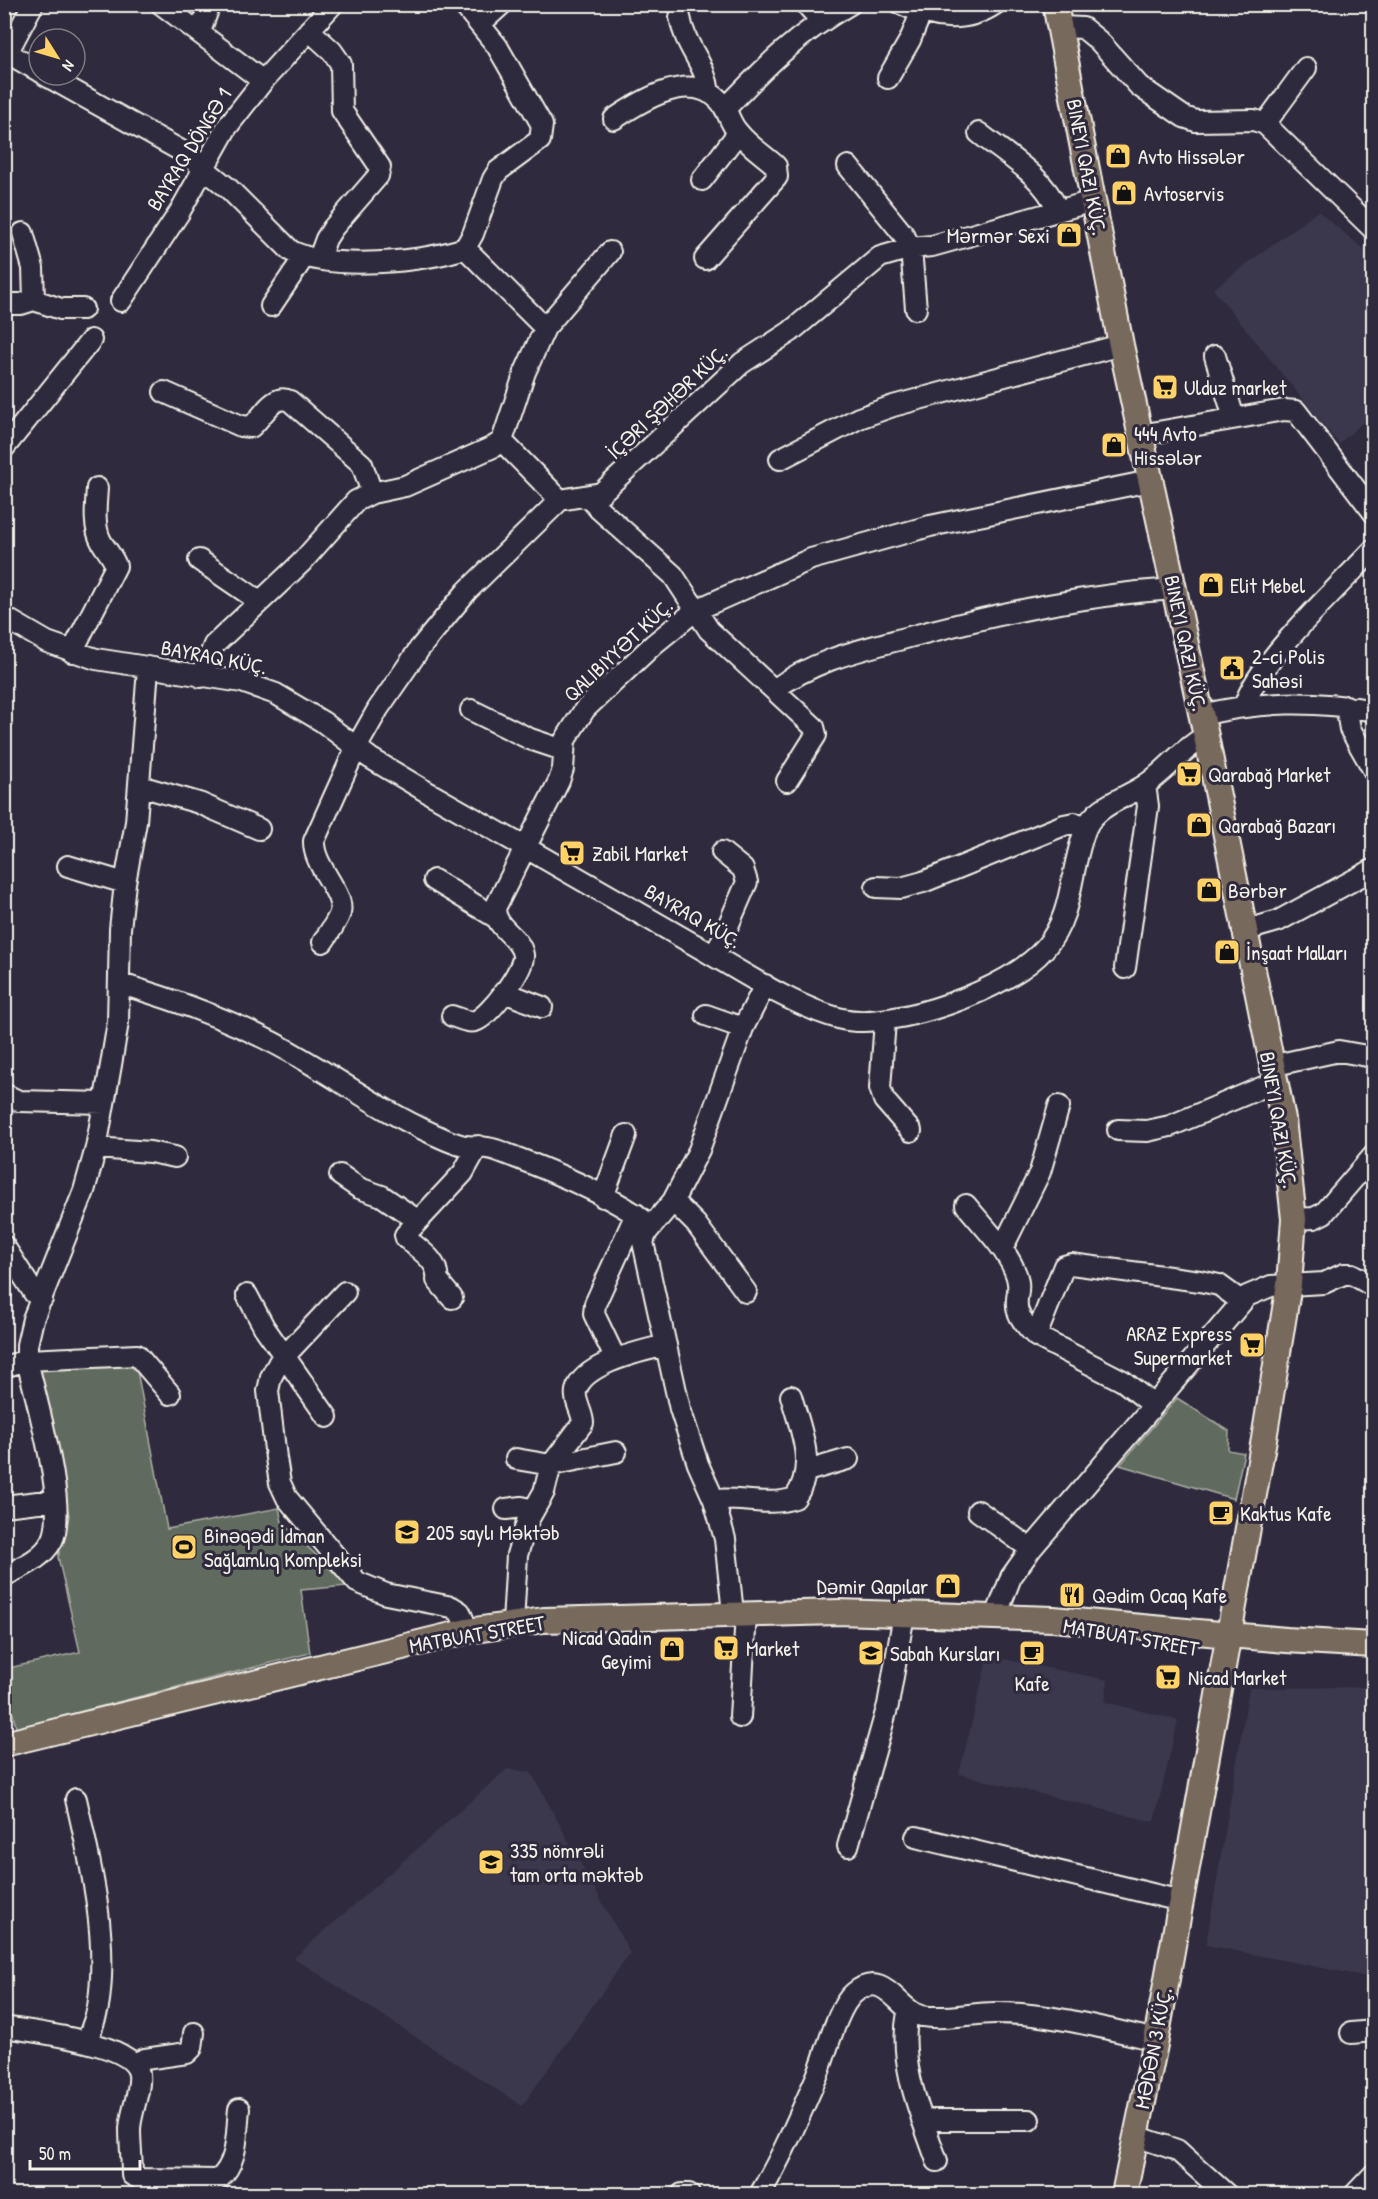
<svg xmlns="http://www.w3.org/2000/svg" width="1378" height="2199" viewBox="0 0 1378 2199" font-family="'Patrick Hand',sans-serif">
<rect width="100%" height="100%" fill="#2f2a3d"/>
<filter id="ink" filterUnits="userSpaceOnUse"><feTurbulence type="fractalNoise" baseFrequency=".0167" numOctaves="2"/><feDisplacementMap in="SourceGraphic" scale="12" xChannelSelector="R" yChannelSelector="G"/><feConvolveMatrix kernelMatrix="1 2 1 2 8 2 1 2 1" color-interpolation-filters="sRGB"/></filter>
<g filter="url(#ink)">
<!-- built -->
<path fill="#3a384e" d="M1318,211L1373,257V413L1339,444L1213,289Z
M988,1656L1108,1680L1105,1702L1178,1720L1154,1822L959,1774Z
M1373,1687V1978L1206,1945L1249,1688Z
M507,1769L531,1772L630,1953L522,2106L294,1958Z"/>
<!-- green -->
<path fill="#616b5f" stroke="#aaaea4" stroke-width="1.5" d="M135,1360L167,1529L279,1508L282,1522L348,1586L301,1590L310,1653L16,1728L13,1714H5L4,1669L80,1652L58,1557L69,1516L40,1366Z
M1177,1398L1229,1431L1228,1450L1244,1453L1234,1499L1120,1465Z"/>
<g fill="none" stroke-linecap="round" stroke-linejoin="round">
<!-- minor casing -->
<g stroke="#f4f1e8" stroke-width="24">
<path id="minor" d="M161,4L263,81
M463,4L497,46L542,125L540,140L498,171L493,179L473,234L465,248
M806,4L821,21
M901,4C932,18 964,25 995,4
M680,17C685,48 706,63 709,93
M481,23L502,4
M1061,27L1083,28L1099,41L1139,86L1184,117L1196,121L1254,120L1265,124L1374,230
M309,30L332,51L341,64L342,111L380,167L378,176L333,228L326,239L319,258
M200,32L210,4
M4,51L39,71
M4,59L33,4
M45,75L185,153L228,188L291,251C332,271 422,262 465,248L545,328
M888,78L910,40L921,13
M725,109C767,65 796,35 850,4
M614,119C641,101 689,70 719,100C728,109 729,123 738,132C748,145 764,155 776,166L777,177L705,259
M1265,124L1306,68
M979,133C1006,155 1044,176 1057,209
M848,166L903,234L911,248L916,309
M702,180L738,133
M23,233L33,268L34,300
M121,301L179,213L227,127L263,81L333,4
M4,304H21L34,300L61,309H83
M271,306L304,257
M1215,356L1234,418
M164,392L241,426L251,427C263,417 273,393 290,401L362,464L372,493
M1140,435L1284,410L1296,411L1374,513
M502,441L560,500
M4,448L91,340
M780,459L859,418L893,406L1121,345
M589,497L599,509L673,575L709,630L814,727L816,735L787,781
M199,560L259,601
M4,617L47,642L96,659L242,682L276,694L323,722L370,758L422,789C511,839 600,890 688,941C733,966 792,1007 842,1019C894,1031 1011,989 1045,948C1075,913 1069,869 1086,828C1096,805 1126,798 1145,785C1168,770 1179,751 1206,736
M72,652L116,566C112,555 106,550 101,541C93,526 96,505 97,488
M201,677L214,645L301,563L356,501L372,493L405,486L493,447L502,441L525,372L545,328L610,252
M774,690C814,659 865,649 913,636C1002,613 1082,595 1174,589
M1245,705C1253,667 1343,582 1374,549
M1346,706L1350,729L1374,771
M471,710L530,739L563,750
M1201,715C1260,701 1314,700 1374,711
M140,786L199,803L259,829
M68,866L125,883
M434,880L495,917
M876,887L901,888L923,882L1064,825L1074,823L1087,826
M1243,931L1278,921L1374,869
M323,942C328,934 337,922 340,913C345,892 313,867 314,841L356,748L378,709L420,648L467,591L560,500L601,493L742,363L790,332L880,257L911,248L932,246L1093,201
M715,956L747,882L743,869L722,852
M1125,968L1148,806L1145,785
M121,984C182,1002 246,1025 301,1058C344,1083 385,1112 431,1133C442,1138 453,1144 465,1146C476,1147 486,1147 496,1150C542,1167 614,1195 651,1226
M504,992L542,1007
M706,1015L743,1028
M452,1016C459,1018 468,1023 475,1021C489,1017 525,969 523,955C520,935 495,930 495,908L559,781L563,769L565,740L585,709L654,644L696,610L811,559L930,526L1150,481
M885,1021L880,1088L884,1100L911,1131
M1271,1066L1339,1051L1367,1056
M4,1094L19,1101L104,1103
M1118,1130L1147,1131L1170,1126L1275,1082
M96,1148L150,1152L175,1157
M340,1175L359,1188L382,1196L417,1220
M603,1197L626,1135
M673,1201L696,1224L746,1292
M966,1205C982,1225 1003,1245 1014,1269C1028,1299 1000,1301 1036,1336L1123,1381L1152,1404
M1294,1219L1314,1218L1324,1213L1374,1155
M4,1246L34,1293L42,1299
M1002,1249L1040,1172L1059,1106
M345,1292L279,1362L271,1377L268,1391L276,1458L280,1483L287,1498L357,1582L386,1594L452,1607L460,1612L468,1631
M247,1295L264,1327L327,1417
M452,1298L437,1280C440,1261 419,1250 406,1238L405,1235L463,1173L478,1146
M1036,1336L1064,1266L1071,1264L1200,1281L1219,1285L1241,1301
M615,1358L594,1314L595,1304L636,1214
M4,1367L27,1360L137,1355L170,1394
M516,1459L551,1465L616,1452
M807,1471L848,1459
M714,1500C741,1497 769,1507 795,1498C817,1466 801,1431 791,1396
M4,1506L55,1500
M506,1509L522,1507L532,1510
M978,1511L1031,1549
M4,1576C22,1567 42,1559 52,1541C69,1510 35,1397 27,1360V1345L33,1319L84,1191L96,1148L111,1065L118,1022L120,929L125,883L136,822L148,669
M733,1613L725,1539L714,1500L698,1464L680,1409L643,1242L647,1232L673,1201L699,1150L743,1028L765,985
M996,1616L1011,1577L1031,1549L1247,1296L1271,1286L1324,1283L1344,1274H1352L1374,1287
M513,1623L517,1555L527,1522L544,1492L551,1465L583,1423C583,1413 574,1401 576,1391C583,1363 642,1351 666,1345
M740,1717L746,1613
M76,1799C91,1865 109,1939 98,2007C96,2019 90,2031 87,2042
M916,1837L1181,1901
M848,1846L888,1705L904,1614
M908,2012C898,2063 920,2113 937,2161
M4,2027C32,2032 134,2042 139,2074C141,2091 131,2111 130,2129C130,2144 132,2160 132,2175L140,2179L218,2180C239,2162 236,2135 239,2109
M1351,2033L1374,2031
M135,2063L145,2059L187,2053L192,2048L194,2033
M922,2120H1029
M1136,2136L1177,2150L1226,2194
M682,2194H689
M760,2194C782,2157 800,2115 817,2076C826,2055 837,2007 854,1993C885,1967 899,2013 922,2016C946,2020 971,2013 995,2013C1049,2013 1103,2028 1156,2040
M1355,2194L1374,2174"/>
</g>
<!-- major casing -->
<g stroke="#f4f1e8" stroke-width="28">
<path id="major" d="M1055,4L1121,345L1206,736L1283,1119L1294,1219L1289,1284L1264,1439L1156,2040L1124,2194
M4,1744L468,1631L544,1620L838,1612L1053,1619L1286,1640L1374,1645"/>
</g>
<!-- minor -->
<use href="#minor" stroke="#2f2a3d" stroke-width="20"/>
<!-- major -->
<use href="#major" stroke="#77695c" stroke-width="24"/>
</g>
</g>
<!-- icons -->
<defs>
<g id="shop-square" transform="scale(1.35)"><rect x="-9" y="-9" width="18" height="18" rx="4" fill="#ffd166" stroke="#2f2a3d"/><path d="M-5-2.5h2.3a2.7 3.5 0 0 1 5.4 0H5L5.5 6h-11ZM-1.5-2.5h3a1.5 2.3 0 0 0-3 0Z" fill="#111"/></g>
<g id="supermarket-square" transform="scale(1.35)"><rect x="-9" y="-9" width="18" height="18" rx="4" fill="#ffd166" stroke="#2f2a3d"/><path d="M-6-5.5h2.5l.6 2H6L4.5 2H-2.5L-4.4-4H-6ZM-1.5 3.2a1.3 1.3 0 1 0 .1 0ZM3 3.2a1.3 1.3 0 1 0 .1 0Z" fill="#111"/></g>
<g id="civic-square" transform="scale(1.35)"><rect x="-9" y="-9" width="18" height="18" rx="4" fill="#ffd166" stroke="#2f2a3d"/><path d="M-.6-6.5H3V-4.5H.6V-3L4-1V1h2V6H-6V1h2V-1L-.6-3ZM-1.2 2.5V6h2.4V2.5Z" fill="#111"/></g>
<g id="cafe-square" transform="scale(1.35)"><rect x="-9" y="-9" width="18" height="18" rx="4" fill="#ffd166" stroke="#2f2a3d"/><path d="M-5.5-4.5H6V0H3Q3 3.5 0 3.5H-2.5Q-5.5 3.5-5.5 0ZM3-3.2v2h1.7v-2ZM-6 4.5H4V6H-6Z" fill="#111"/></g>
<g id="school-square" transform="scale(1.35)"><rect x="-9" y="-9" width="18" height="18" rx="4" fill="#ffd166" stroke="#2f2a3d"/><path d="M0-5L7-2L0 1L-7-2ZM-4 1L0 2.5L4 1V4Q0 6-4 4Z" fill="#111"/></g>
<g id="stadium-square" transform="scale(1.35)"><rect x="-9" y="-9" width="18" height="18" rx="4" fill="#ffd166" stroke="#2f2a3d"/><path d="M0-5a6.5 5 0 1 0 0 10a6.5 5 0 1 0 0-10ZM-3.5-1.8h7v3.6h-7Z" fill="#111"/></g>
<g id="restaurant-square" transform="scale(1.35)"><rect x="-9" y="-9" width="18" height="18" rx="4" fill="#ffd166" stroke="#2f2a3d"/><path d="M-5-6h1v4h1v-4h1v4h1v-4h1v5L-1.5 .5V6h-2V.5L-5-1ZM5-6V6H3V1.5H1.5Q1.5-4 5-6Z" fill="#111"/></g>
<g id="university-square" transform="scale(1.35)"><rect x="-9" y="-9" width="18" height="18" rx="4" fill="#ffd166" stroke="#2f2a3d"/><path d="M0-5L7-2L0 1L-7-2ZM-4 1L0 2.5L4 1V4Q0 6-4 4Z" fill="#111"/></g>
</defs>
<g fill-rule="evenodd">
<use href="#shop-square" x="1118" y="156"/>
<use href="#shop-square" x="1124" y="193"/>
<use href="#shop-square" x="1069" y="235"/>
<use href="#supermarket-square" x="1165" y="387"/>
<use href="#shop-square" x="1114" y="445"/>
<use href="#shop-square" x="1211" y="585"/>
<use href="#civic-square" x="1232" y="668"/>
<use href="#supermarket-square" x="1189" y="774"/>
<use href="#shop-square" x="1199" y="825"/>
<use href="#supermarket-square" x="572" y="853"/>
<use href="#shop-square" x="1209" y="890"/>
<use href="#shop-square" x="1227" y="952"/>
<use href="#supermarket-square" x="1252" y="1345"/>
<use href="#cafe-square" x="1221" y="1513"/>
<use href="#school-square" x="407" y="1532"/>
<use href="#stadium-square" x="184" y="1547"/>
<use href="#shop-square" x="948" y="1586"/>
<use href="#restaurant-square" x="1072" y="1595"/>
<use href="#supermarket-square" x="726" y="1648"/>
<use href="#shop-square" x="672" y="1649"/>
<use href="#university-square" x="871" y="1653"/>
<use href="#cafe-square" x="1032" y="1653"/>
<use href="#supermarket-square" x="1168" y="1677"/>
<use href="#school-square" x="491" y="1862"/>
</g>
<g text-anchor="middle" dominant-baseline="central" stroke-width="6" stroke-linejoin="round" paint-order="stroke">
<!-- street labels -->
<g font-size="21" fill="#f4f1e8" stroke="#2f2a3d">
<text transform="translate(189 149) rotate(-58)">BAYRAQ DÖNGƏ 1</text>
<text transform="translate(1087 167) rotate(79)">BINEYI QAZI KÜÇ.</text>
<text transform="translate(667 402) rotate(-43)">İÇƏRI ŞƏHƏR KÜÇ.</text>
<text transform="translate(1186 643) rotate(78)">BINEYI QAZI KÜÇ.</text>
<text transform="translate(618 650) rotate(-43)">QALIBIYYƏT KÜÇ.</text>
<text transform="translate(214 657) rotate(11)">BAYRAQ KÜÇ.</text>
<text transform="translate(693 916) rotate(30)">BAYRAQ KÜÇ.</text>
<text transform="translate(1279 1120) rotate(80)">BINEYI QAZI KÜÇ.</text>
<text transform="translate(477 1634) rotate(-10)">MATBUAT STREET</text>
<text transform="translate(1131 1637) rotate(10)">MATBUAT STREET</text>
<text transform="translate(1153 2048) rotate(-79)">MƏDƏN 3 KÜÇ.</text>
</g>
<!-- poi labels -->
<g font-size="21" fill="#f4f1e8" stroke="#2f2a3d" text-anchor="start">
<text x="1138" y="156">Avto Hissələr</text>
<text x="1144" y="193">Avtoservis</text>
<text x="1050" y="235" text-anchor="end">Mərmər Sexi</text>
<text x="1184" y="387">Ulduz market</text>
<text x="1134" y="433">444 Avto<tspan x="1134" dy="24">Hissələr</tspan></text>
<text x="1230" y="585">Elit Mebel</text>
<text x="1252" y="656">2-ci Polis<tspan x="1252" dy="24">Sahəsi</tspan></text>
<text x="1208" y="774">Qarabağ Market</text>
<text x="1218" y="825">Qarabağ Bazarı</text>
<text x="592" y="853">Zabil Market</text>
<text x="1228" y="890">Bərbər</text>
<text x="1246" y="952">İnşaat Malları</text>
<text x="1232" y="1333" text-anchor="end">ARAZ Express<tspan x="1232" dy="24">Supermarket</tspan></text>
<text x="1240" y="1513">Kaktus Kafe</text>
<text x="426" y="1532">205 saylı Məktəb</text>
<text x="204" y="1535">Binəqədi İdman<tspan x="204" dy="24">Sağlamlıq Kompleksi</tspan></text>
<text x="928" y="1586" text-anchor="end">Dəmir Qapılar</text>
<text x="1092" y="1595">Qədim Ocaq Kafe</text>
<text x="652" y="1637" text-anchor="end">Nicad Qadın<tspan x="652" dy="24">Geyimi</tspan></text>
<text x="746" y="1648">Market</text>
<text x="890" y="1653">Sabah Kursları</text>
<text x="1188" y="1677">Nicad Market</text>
<text x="1032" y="1683" text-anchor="middle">Kafe</text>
<text x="510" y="1850">335 nömrəli<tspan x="510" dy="24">tam orta məktəb</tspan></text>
</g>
</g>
<!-- margin -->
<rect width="1378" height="2199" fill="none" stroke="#2f2a3d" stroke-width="24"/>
<rect x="12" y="12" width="1354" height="2175" fill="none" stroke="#f4f1e8" stroke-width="2" filter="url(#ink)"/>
<!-- north arrow -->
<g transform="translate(57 57) rotate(127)"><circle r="28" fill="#2f2a3d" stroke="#7e7a81" stroke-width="1.5"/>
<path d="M0-4.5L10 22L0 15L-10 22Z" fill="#ffd166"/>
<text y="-9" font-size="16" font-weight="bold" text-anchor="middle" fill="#f4f1e8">N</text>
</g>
<!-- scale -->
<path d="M30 2160v9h110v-9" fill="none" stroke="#f4f1e8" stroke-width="3"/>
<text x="39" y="2160" font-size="18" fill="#f4f1e8" stroke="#2f2a3d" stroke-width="4.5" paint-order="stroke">50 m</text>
</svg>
